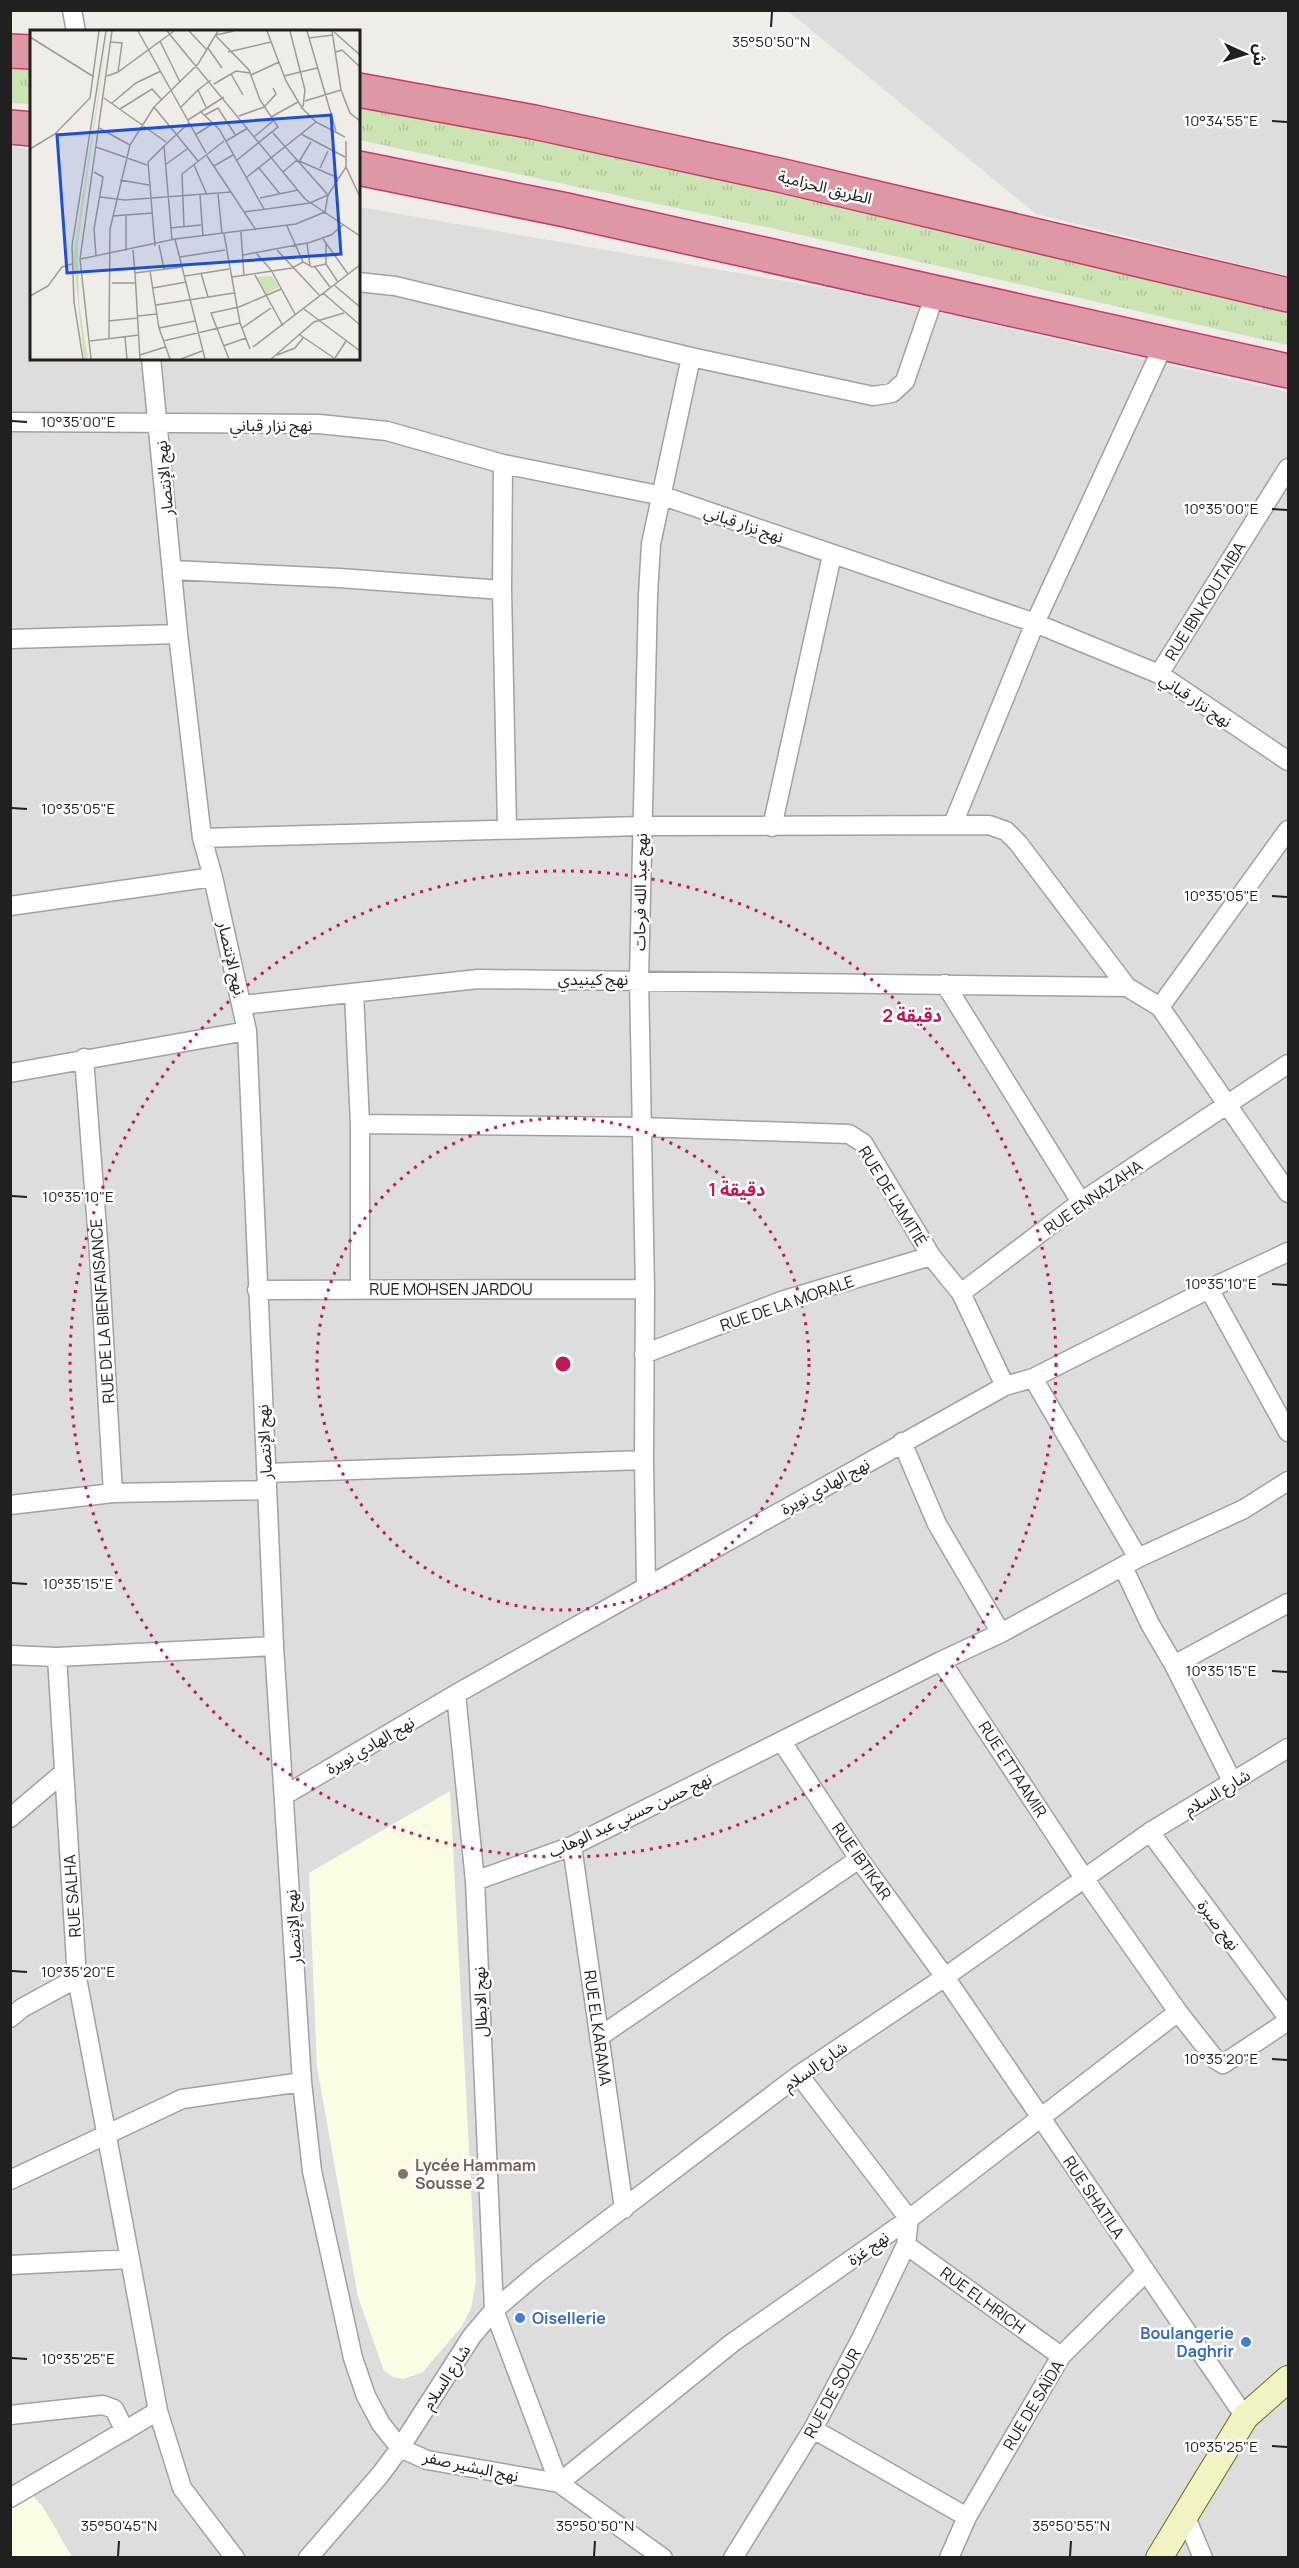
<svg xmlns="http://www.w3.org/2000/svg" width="1299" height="2568" viewBox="0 0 1299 2568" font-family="Manrope,'Noto Sans Arabic',sans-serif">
<defs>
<pattern id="grass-tufts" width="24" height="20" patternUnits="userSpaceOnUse" patternTransform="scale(1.5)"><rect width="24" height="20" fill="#cce4b3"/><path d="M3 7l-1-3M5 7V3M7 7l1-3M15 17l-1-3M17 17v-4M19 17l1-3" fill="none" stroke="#afc39a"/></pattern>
</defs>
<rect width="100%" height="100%" fill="#f0ede8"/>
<!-- residential -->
<path fill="#dedddd" d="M788,11H1288V276L1036,214Z
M10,146L31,150L32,358H358L359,207L842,291L1288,392V2557H11Z"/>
<!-- education -->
<path fill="#fcfce4" d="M450,1791L476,2282L471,2308L462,2326L423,2372L404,2379L393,2377L384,2371L358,2297L317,2067L309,1873Z
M33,2496L43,2507L72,2557H11V2509Z"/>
<!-- grass -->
<path fill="url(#grass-tufts)" d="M10,64L31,65V104L11,103Z
M358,102L773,187L1288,307V345L775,229L359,140Z"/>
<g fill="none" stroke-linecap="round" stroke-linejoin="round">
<!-- street casing -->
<g stroke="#a1a1a1" stroke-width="21">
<path id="street" d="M72,10L76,32
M358,282L395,286L691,357L873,396L892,393L905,381L935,294
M151,358L178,634L202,838L213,877L247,1031L274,1646L302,2082L312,2171L353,2358L366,2396L381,2424L400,2448L427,2460L559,2483L663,2558
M10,422L319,424L387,431L503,464L663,496L1035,623L1159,674L1288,761
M503,464L502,590L507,829
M173,570L339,578L502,590
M10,639L178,634
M1159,674L1288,468
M953,824L1035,623L1164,344
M772,827L832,555
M202,838L641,826L989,825L1006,831L1018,843L1127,987
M10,906L213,877
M945,984L1081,1202
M354,993L360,1124V1289
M243,1005L478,979L1127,987L1160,1007L1288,1193
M1160,1007L1288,830
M84,1058L99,1254L113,1493
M10,1073L247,1031
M360,1124L641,1127L849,1134L863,1143L931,1256L961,1293L1005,1386L1033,1378L1209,1289L1288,1252
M1209,1289L1288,1432
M257,1290L645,1289
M961,1293L1081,1202L1288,1064
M644,1354L784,1300L931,1256
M1033,1378L1138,1558
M902,1442L937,1524L1001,1633
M266,1473L644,1460
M10,1505L113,1493L266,1490
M1123,1567L1150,1624L1174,1665L1232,1781
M646,1587L1005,1386
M10,1655L57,1657L274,1646
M941,1661L1084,1878L1178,2012L1215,2059L1223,2064L1288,2021
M1174,1665L1288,1603
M456,1694L475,1881L494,2310L559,2483L732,2343L909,2219L1178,2012
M782,1742L859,1859L945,1977L1245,2417
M285,1795L456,1694L646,1587L644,1460L645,1289L639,979L648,595L651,544L691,357
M10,1818L63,1773
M1150,1832L1288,2018
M572,1846L624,2209
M475,1881L572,1846L941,1661L1001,1633L1138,1558L1244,1509L1288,1481
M10,2018L22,2008L77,1978
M599,2037L859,1859
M799,2075L909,2219
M10,2180L182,2099L302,2082
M906,2245L1061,2356
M130,2259L158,2411L182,2488L235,2558
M10,2265L130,2259L77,1978L57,1657
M10,2415L103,2405L114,2409L125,2431
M813,2429L967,2517
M10,2498L158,2411
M1185,2515L1203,2558
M308,2558L380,2475L400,2448L472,2336L494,2310L539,2272L799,2075L945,1977L1150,1832L1288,1748
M733,2558L813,2429L862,2337L906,2245L909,2219
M949,2558L967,2517L1061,2356L1146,2272"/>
</g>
<!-- secondary casing -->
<g stroke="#646e11" stroke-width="28">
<path id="secondary" d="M1159,2558L1245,2417L1288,2379"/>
</g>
<!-- highway casing -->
<g stroke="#c9396b" stroke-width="36">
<path id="highway" d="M10,51L32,52
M358,90L534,122L779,175L1288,295
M10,127L32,129
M358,168L566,210L1288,371"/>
</g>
<!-- street -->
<use href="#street" stroke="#fff" stroke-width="18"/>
<!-- secondary -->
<use href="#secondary" stroke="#f1f3c2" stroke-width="26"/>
<!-- highway -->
<use href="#highway" stroke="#de98a5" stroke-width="33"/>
</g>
<!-- ticks -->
<path fill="none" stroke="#202020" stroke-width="2" d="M771,27L772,12M1272,121L1287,122M12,421L27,422M1272,509L1287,510M12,808L27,809M1272,896L1287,897M12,1196L27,1197M1272,1284L1287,1285M12,1583L27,1584M1272,1671L1287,1672M12,1971L27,1972M1272,2059L1287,2060M12,2358L27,2359M1272,2446L1287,2447M118,2556L119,2541M594,2556L595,2541M1070,2556L1071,2541"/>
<!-- distance rings -->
<g fill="none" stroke="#c2185b" stroke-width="3" stroke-dasharray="3 6">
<circle cx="563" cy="1364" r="246"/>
<circle cx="563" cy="1364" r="493"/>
</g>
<!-- markers -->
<circle fill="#8d6e63" stroke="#fff" stroke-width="2" cx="403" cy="2174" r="6"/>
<g fill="#3f7fe0" stroke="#fff" stroke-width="2">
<circle cx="520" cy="2318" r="6"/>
<circle cx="1246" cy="2342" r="6"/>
</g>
<g text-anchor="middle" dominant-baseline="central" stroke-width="5" stroke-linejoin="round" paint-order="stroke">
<!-- street labels -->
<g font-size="16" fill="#202020" stroke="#fff">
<text transform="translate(825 187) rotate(14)">الطريق الحزامية</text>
<text x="271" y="425">نهج نزار قباني</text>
<text transform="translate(164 478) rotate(-95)">نهج الإنتصار</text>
<text transform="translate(744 524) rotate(19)">نهج نزار قباني</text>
<text transform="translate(1205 601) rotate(-58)">RUE IBN KOUTAIBA</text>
<text transform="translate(1196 700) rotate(34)">نهج نزار قباني</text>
<text transform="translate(640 892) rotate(-89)">نهج عبد الله فرحات</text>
<text transform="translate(232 958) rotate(77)">نهج الإنتصار</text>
<text x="593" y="979">نهج كينيدي</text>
<text transform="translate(893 1196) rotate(58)">RUE DE L'AMITIÉ</text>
<text transform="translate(1093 1197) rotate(-35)">RUE ENNAZAHA</text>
<text x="451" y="1289">RUE MOHSEN JARDOU</text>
<text transform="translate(787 1303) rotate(-19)">RUE DE LA MORALE</text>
<text transform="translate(102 1311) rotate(-94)">RUE DE LA BIENFAISANCE</text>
<text transform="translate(264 1442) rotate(-93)">نهج الإنتصار</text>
<text transform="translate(825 1486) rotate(-29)">نهج الهادي نويرة</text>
<text transform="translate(370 1745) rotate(-30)">نهج الهادي نويرة</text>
<text transform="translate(1013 1769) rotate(57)">RUE ETTAAMIR</text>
<text transform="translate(1217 1792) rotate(-31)">شارع السلام</text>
<text transform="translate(630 1815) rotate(-25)">نهج حسن حسني عبد الوهاب</text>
<text transform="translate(862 1861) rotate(55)">RUE IBTIKAR</text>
<text transform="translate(72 1896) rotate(-94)">RUE SALHA</text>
<text transform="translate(1219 1925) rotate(53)">نهج صبرة</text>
<text transform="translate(293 1927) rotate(-94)">نهج الإنتصار</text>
<text transform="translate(480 2002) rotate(-92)">نهج الابطال</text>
<text transform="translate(598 2028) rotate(82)">RUE EL KARAMA</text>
<text transform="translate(815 2066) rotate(-35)">شارع السلام</text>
<text transform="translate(1094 2197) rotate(56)">RUE SHATILA</text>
<text transform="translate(868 2248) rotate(-35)">نهج غزة</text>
<text transform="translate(983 2300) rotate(36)">RUE EL HRICH</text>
<text transform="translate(446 2377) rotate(-57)">شارع السلام</text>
<text transform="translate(832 2393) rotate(-61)">RUE DE SOUR</text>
<text transform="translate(1033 2405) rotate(-59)">RUE DE SAÏDA</text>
<text transform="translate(471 2466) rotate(12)">نهج البشير صفر</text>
</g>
<!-- education labels -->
<g font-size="16" font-weight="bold" fill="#785e54" stroke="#fff" text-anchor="start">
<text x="415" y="2165">Lycée Hammam<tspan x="415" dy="18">Sousse 2</tspan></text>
</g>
<!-- shop labels -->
<g font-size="16" font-weight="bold" fill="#366cbe" stroke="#fff" text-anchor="start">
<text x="532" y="2318">Oisellerie</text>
<text x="1234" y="2333" text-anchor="end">Boulangerie<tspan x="1234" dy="18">Daghrir</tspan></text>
</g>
</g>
<!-- overview -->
<g transform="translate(30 30)">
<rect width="330" height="330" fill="#f0ede8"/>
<path d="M78,1L48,214L49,273L58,329H54L43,226ZM242,246L249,257L236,264L227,247Z" fill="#cce4b3"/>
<path fill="none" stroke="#9d9b98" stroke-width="1.5" d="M108,1L176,123M137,1L275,169L330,206M159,1L177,20M237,1L256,51L272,78L286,92L315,107M260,1L275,60L273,77M277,1L306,101M302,1L311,60L320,83L330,91M304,2L330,25M186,5L204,1M186,6L219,40L230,70L248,97L207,130M0,7L64,47M279,8L303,5M130,11L150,52M81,12L92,13L88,42M178,18L192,38M198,22L241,12M306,22L312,20L330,37M201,44L213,65M221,45L249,32M77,46L88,42L144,1M254,46L287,38M184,54L206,41L220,43M74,68L136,112M275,71L311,60M82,73L106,53L131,41M124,77L168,131M151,77L168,60M176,77L168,60L181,50M90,79L122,59L132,70M170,81L189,99L234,179M175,85L188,78L206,106M209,86L234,77L246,64L243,58M241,87L268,72M158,90L194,67M69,98L100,115M271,104L315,127M165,105L184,93M224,107L243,91M196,111L218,98M316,111V137L330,167M66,117L117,135M0,119L25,104L60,68L69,1M177,126L201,162M267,130L308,148M270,130L281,112M135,135L157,119M164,135L177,165M184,136L203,125M229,138L250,164M290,138L298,121M64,142L73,147L64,199L66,226M253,142L267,130M217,147L286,92M90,150L119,155M188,164L192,204M170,165L173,206M70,167L95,170L201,162L226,200M230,168L268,160M214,182L280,173L298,165L243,103M295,182L298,165L316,137M96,185V221M83,186L122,183M257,196L273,232L282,237L296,234M154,197L152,144L194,111M140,198L171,195M211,202L214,246M194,204L210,293L220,319M145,209L175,329M293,209L318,244M142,210L134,116L159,93M296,212V234L308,252M278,213L301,205L313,195M129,215L134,239M125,216L118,132L134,116M103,220L105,243M247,220L290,266M226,223L241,240L265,284M213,225L277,213L280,236M150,227L195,220M51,229L145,209L266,194L295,182M285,237L300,257M120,241L129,298L140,329M171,243L178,267M225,245L253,296M155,246L199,239M202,247L262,238L273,232M82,253H106M304,255L330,277M123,258L156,252M293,263L330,295M0,266L18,256L32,237L42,234M126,275L204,263M274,279L330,321M108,286L127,284M78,291L108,288M129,298L165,291M212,298L241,278M270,305L304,328M95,307L97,329M79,309L80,199L100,115L124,77L168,34L188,1M60,311L109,305M133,311L210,293M193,316L216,308M223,317L330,235M110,325L135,317M247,325L265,318L273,308M305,328L316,311M53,329L44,272L42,216L76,1M61,329L50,229L82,1M110,329L105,243L152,237M151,329L172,321M199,329L181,283L209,277L251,259M241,329L284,292L314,283"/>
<path fill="#1d4ed8" fill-opacity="0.15" stroke="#1d4ed8" stroke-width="3" d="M301,85L311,224L37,243L27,105Z"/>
<rect width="330" height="330" fill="none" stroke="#202020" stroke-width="3"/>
</g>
<g font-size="15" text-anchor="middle" fill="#202020" stroke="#fff" stroke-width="5" stroke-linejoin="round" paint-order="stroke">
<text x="771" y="47">35°50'50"N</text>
<text x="1221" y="126">10°34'55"E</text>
<text x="78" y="427">10°35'00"E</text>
<text x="1221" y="514">10°35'00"E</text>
<text x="78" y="814">10°35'05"E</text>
<text x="1221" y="901">10°35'05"E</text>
<text x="78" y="1202">10°35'10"E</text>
<text x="1221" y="1289">10°35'10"E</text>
<text x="78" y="1589">10°35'15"E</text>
<text x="1221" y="1676">10°35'15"E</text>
<text x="78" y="1977">10°35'20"E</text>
<text x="1221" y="2064">10°35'20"E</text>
<text x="78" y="2364">10°35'25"E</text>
<text x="1221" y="2452">10°35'25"E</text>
<text x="119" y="2531">35°50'45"N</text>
<text x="595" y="2531">35°50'50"N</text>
<text x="1071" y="2531">35°50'55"N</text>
</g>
<circle cx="563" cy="1364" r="9" fill="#c2185b" stroke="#fff" stroke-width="3"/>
<g font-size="18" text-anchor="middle" font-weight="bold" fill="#c2185b" stroke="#fff" stroke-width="5" stroke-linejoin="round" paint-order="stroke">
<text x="912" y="1022">2 دقيقة</text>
<text x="737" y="1196">1 دقيقة</text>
</g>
<!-- border -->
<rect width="1299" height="2568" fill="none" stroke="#202020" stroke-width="24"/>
<!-- north arrow -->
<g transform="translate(1245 54) rotate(94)" stroke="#ffffff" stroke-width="4.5" paint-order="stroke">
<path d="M0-4.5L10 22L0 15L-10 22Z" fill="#202020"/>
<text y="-9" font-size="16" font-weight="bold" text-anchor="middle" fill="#202020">ش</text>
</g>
</svg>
